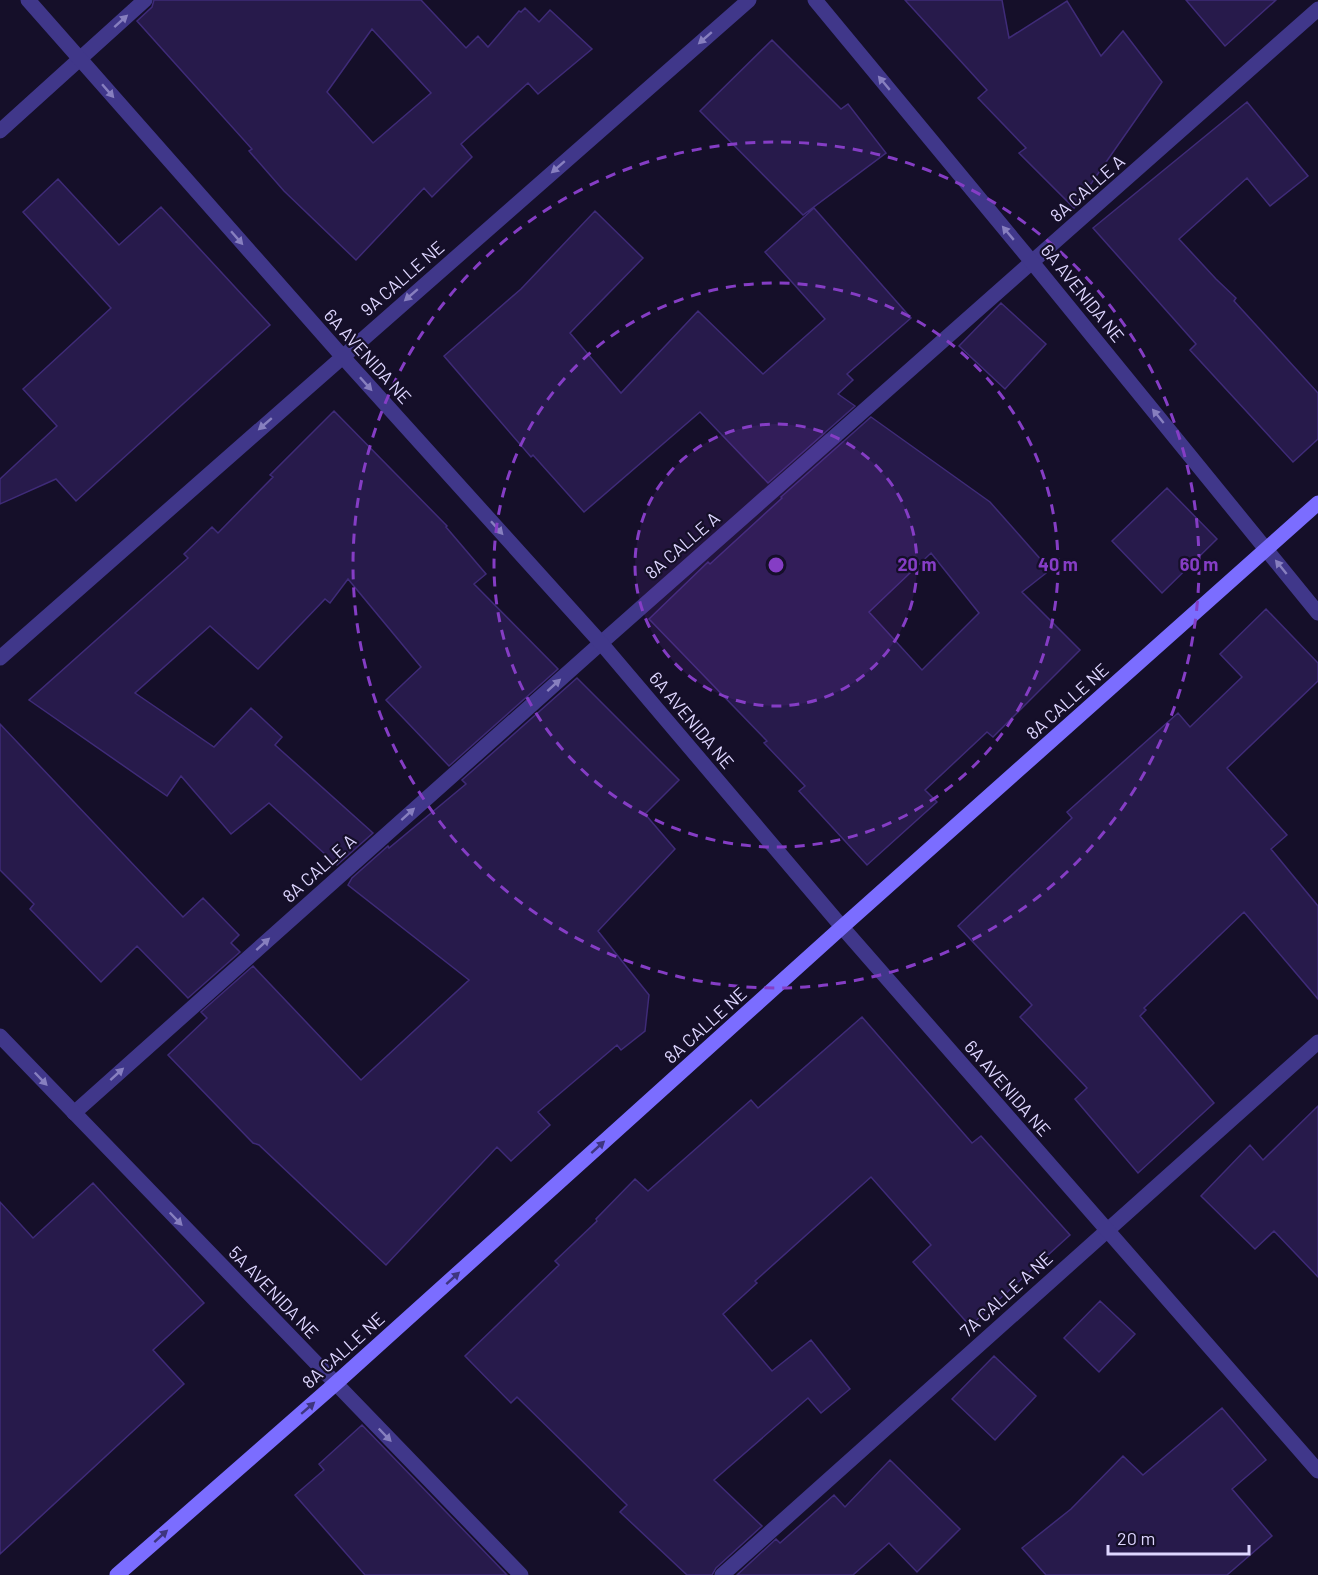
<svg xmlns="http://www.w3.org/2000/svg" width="1318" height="1575" viewBox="0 0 1318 1575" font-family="Barlow,sans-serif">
<rect width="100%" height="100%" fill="#150f29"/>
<!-- building -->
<path fill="#271a4b" stroke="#3f2b78" stroke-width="1.5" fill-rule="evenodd" d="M154,0H421L466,48L478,36L488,47L519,11L521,12L525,8L539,22L550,10L592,49L538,94L528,83L461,144L472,157L432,197L424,188L356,260L284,191L249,151L252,149L137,21L152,7ZM372,29L431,93L373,143L327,92Z
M905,0H1002L1009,38L1067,1L1101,56L1123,31L1162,82L1074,208L1019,153L1026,148L978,98L987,90Z
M1186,0H1276L1225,46Z
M772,40L841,109L848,104L886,153L803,215L700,111Z
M1247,102L1308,176L1270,206L1247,178L1179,239L1216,279L1236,298L1234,301L1318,393V439L1293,462L1190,350L1196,344L1093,228Z
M58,179L119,245L161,207L270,325L76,501L56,479L0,504V479L57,426L23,389L111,308L23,212Z
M814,208L911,318L847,374L853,380L838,394L855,406L768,483L700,412L584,512L533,455L531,457L444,356L521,289L595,211L643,258L570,333L621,393L698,311L763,374L825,319L765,252Z
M1001,303L1046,344L1005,389L959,346Z
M334,411L447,526L446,527L486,574L474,584L558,669L449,766L386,700L421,667L348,579L330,603L325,599L258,669L210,626L135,693L214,747L251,708L282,737L275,745L373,833L337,865L269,803L231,834L181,776L167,796L29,700L188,558L184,554L212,527L218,533L273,477L270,475Z
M871,417L990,502L1050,570L1022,592L1080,650L993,737L987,732L925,790L937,802L867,865L799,791L805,786L764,743L767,741L649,619L708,562L710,564L782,498L781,497ZM931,553L979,613L922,670L869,612Z
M1167,488L1217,539L1162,593L1112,541Z
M1266,609L1318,663V681L1227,768L1287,835L1271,849L1318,906V999L1244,912L1144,1008L1146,1010L1140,1016L1214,1103L1138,1173L1075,1099L1087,1088L1020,1017L1032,1005L958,926L1072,818L1067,812L1178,713L1190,727L1242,677L1220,654Z
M577,678L679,780L645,814L675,849L598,931L649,995L645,1031L621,1050L617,1045L538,1112L550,1125L511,1161L497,1147L386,1265L259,1145L253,1143L168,1055L207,1018L201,1012L253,966L361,1080L469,980L348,885L352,878L388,846L389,848L466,784L462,780Z
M0,724L183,917L203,898L239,935L231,943L240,952L188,998L137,946L101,982L30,909L34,904L0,870Z
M862,1017L972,1143L981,1136L1070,1235L970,1326L913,1262L931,1245L871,1177L755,1281L757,1283L723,1314L772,1371L811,1340L850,1389L821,1413L808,1398L714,1480L762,1526L716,1568L712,1575H687L620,1512L627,1505L517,1397L511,1403L465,1356L559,1265L555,1261L597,1221L596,1219L635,1179L648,1191L751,1100L758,1108Z
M1318,1106V1277L1274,1231L1255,1249L1201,1196L1250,1145L1263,1160Z
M93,1183L204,1303L153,1350L184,1384L0,1554V1202L33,1238Z
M1100,1301L1135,1334L1099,1372L1064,1338Z
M994,1356L1036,1396L995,1440L952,1399Z
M1222,1408L1266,1460L1232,1489L1272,1536L1227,1575H1046L1022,1548L1071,1509L1123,1456L1143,1475Z
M362,1425L507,1575H365L295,1495L324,1470L319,1464Z
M890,1460L960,1529L917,1572L889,1543L853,1575H737L776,1539L780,1543L834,1495L845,1507Z"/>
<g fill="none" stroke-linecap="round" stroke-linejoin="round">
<!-- lane -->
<path stroke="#40378a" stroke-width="15" d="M0,131L145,0
M74,1113L601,643L1318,9
M722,1575L1318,1042"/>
<!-- street -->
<path stroke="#40378a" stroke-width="15" d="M28,0L342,356L601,643L842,927L1318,1471
M815,0L1032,262L1318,613
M0,658L749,0
M0,1036L521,1575"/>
<!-- secondary -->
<path stroke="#7b6dff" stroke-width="15" d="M117,1575L335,1384L842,927L1318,503"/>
</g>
<!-- one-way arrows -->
<defs><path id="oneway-solid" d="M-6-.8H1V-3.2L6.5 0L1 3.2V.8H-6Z" transform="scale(1.5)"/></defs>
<g fill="#877fbf">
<use href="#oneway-solid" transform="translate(121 21) rotate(-42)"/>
<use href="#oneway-solid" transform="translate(705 38) rotate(139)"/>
<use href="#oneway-solid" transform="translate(884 83) rotate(-130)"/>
<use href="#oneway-solid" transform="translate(108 91) rotate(49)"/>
<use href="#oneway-solid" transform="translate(558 167) rotate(139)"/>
<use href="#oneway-solid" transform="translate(1008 233) rotate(-130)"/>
<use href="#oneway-solid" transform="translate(237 238) rotate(49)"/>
<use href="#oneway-solid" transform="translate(411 295) rotate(139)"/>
<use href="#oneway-solid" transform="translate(366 384) rotate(48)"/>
<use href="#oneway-solid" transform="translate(1158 416) rotate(-129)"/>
<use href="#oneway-solid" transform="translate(265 424) rotate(139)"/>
<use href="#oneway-solid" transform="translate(497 528) rotate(48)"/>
<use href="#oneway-solid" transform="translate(1281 567) rotate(-129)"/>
<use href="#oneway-solid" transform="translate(554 685) rotate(-42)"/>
<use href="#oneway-solid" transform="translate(408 814) rotate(-42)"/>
<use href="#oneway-solid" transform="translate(263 944) rotate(-42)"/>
<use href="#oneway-solid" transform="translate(117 1074) rotate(-42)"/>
<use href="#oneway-solid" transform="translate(41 1079) rotate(46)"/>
<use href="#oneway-solid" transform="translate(176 1219) rotate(46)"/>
<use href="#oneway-solid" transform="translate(385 1435) rotate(46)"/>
</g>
<g fill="#3e357f">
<use href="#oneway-solid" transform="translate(598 1147) rotate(-42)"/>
<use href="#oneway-solid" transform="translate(453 1278) rotate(-42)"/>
<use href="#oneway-solid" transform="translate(308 1408) rotate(-41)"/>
<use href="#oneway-solid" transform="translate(161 1536) rotate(-42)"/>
</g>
<!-- distance rings -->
<circle cx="776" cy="565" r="141" fill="#853dc5" fill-opacity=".12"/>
<g fill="none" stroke="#853dc5" stroke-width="3" stroke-dasharray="10 8">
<circle cx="776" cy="565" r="141"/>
<circle cx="776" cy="565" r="282"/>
<circle cx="776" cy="565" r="423"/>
</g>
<g text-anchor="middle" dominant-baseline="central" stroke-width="4.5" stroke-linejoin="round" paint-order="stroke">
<!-- street labels -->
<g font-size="18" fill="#ded6ff" stroke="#150f29">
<text transform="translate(1087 188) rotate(-41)">8A CALLE A</text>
<text transform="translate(402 278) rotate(-41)">9A CALLE NE</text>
<text transform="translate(1083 293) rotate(51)">6A AVENIDA NE</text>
<text transform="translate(368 356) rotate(48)">6A AVENIDA NE</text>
<text transform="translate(682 545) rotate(-41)">8A CALLE A</text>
<text transform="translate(1067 701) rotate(-42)">8A CALLE NE</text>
<text transform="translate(692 720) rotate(50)">6A AVENIDA NE</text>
<text transform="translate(319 868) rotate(-42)">8A CALLE A</text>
<text transform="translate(705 1025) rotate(-42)">8A CALLE NE</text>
<text transform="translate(1008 1088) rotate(49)">6A AVENIDA NE</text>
<text transform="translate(274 1292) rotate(46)">5A AVENIDA NE</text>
<text transform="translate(1006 1294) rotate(-42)">7A CALLE A NE</text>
<text transform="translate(343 1350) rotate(-42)">8A CALLE NE</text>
</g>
</g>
<circle cx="776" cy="565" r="9" fill="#853dc5" stroke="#150f29" stroke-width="3"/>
<g font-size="18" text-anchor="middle" font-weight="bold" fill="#853dc5" stroke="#150f29" stroke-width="4.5" stroke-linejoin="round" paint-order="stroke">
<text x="917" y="571">20 m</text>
<text x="1058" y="571">40 m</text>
<text x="1199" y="571">60 m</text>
</g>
<!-- scale -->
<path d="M1108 1545v9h141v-9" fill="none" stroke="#ded6ff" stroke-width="3"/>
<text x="1117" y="1545" font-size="18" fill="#ded6ff" stroke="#150f29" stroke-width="4.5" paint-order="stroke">20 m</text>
</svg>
